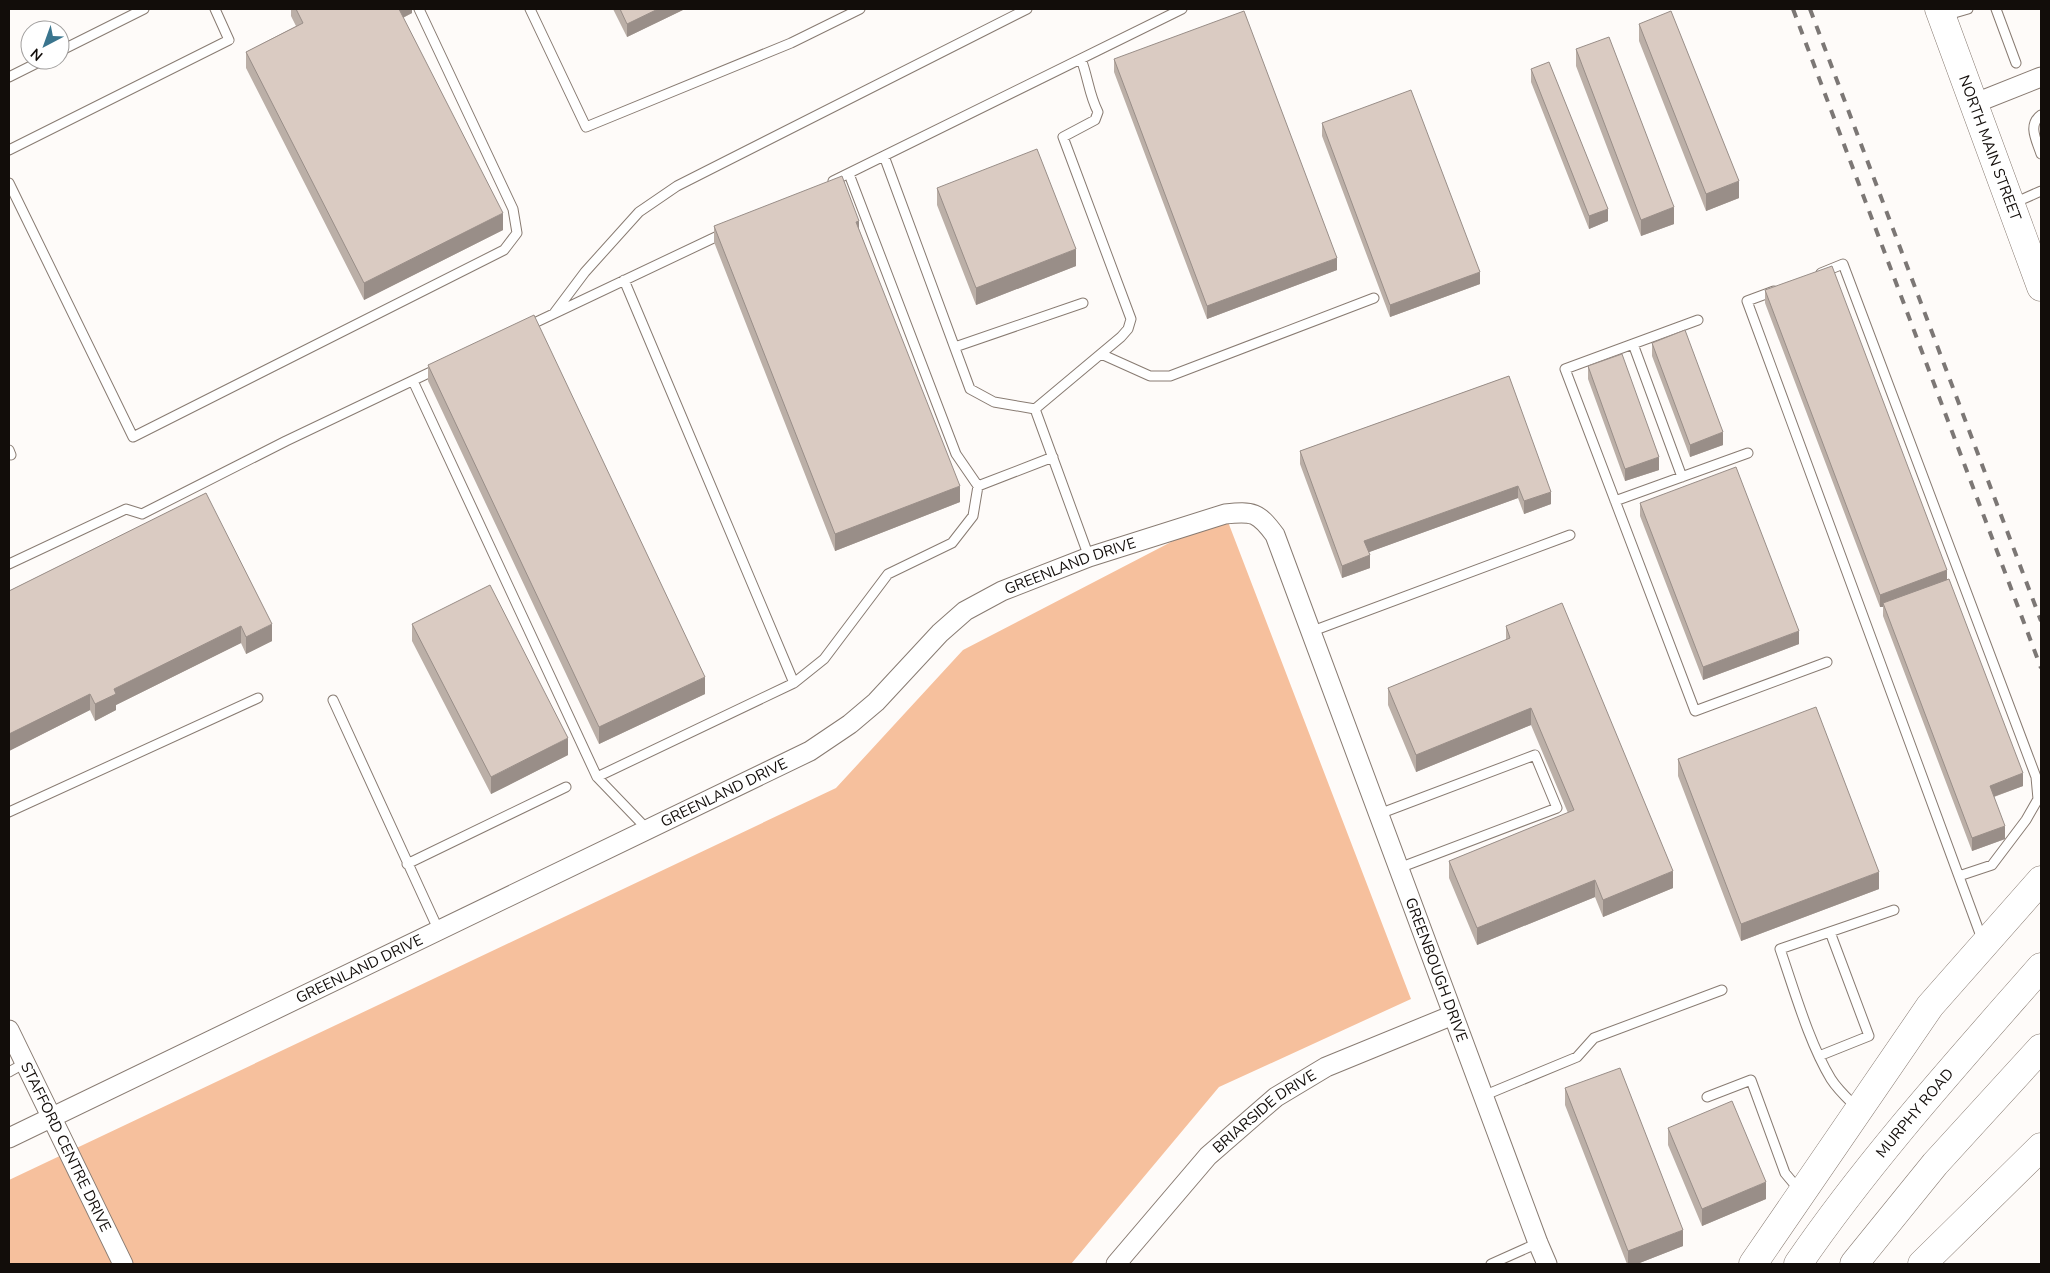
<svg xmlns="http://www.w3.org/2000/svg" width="2050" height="1273" viewBox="0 0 2050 1273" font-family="'Nunito Sans',sans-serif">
<rect width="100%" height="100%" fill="#fefbf9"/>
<!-- green -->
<path fill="#f6c09d" d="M1225,514L1411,999L1219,1087L1071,1264H9V1180L836,788L963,650Z"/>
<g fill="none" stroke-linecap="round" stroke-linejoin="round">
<!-- service casing -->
<g stroke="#887b72" stroke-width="11">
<path id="service" d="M530,9L586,127L791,43L860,9
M1996,9L2016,63
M1944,16L1968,9
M60,51L144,9
M9,77L43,60
M2041,115C2027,125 2037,141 2041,154
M9,150L229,40L215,9
M884,156L970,389L994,402L1035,409L1121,337L1128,329L1131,319L1063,137L1095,120L1098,112C1089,95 1088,77 1081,59
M849,174L956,454L978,486
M833,181L1182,9
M9,183L133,437L504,250L517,233L513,209L419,9
M2014,203L2041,191
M1821,273L1843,264L2036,777L2038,799L2026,820L1992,865L1959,876
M624,280L794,683
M1774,291L1747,301L1982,939
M555,312L585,272L639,212L677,186L1027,9
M1698,320L1565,369L1695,711L1827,662
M528,326L724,233
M1633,344L1682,477
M955,347L1083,303
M1101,354L1150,376H1170L1374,298
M413,381L597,777L647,829
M1035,409L1089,557
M9,450L11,455
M1615,501L1748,453
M9,564L126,509L142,514L286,441L437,369
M1310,632L1570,535
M333,700L439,931
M597,777L794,683L824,659L888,574L952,543L973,516L978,486L1053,457
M9,812L258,698
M1379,814L1535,755L1557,808L1399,868
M407,864L566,787
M1819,1056L1869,1036L1830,932
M9,1072L25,1063
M1483,1096L1577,1057L1594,1038L1722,990
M1707,1097L1751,1080L1785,1173L1800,1191
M1857,1108C1848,1099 1838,1090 1831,1079C1809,1043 1794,989 1780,949L1894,910
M1491,1264L1538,1243"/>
</g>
<!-- minor casing -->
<g stroke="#887b72" stroke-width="21">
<g id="minor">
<path d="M1973,104L2041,77"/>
<path id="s1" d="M9,1030L123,1264"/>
<path id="s2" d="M9,1138L810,751L850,724L876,702L940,633L965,611L1002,591L1089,557L1225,514C1253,511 1258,512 1275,535L1538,1243L1547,1264"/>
<path id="s3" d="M1116,1264L1208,1156L1276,1097L1326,1067L1453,1015"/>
</g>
</g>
<!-- primary casing -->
<g stroke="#887b72" stroke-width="29">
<g id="primary">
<path id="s4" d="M1798,1264C1870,1159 1957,1063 2041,967"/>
<path d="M1854,1264L1935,1164L2041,1048"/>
</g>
</g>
<!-- trunk casing -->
<g stroke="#887b72" stroke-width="29">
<g id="trunk">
<path id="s5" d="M1939,9L2041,287"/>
<path d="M1753,1264L1930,1006L2041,880"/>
<path d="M1922,1264L2041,1147"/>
</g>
</g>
<!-- service -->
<use href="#service" stroke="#fff" stroke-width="9"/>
<!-- minor -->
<use href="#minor" stroke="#fff" stroke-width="19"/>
<!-- primary -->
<use href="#primary" stroke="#fff" stroke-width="28"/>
<!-- trunk -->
<use href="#trunk" stroke="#fff" stroke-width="28"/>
<!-- rail -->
<path stroke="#7c7775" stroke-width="4" stroke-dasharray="9 9" stroke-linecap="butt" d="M1793,9L2041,668
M1810,9L2041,621"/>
</g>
<!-- wall -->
<path fill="#bbafa7" d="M291,9H412V13L403,18L503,230L364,300L246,68V52L296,26L291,16Z
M613,9H685L627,37Z
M1639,24L1739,198L1706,211L1639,41Z
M1576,49L1674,224L1641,236L1576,66Z
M1114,59L1337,270L1207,319L1114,72Z
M1531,69L1608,221L1589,229L1531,82Z
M1322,123L1480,284L1390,317L1322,136Z
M937,188L1076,266L976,305L937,205Z
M714,226L859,229L960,502L835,551L714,242Z
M1765,290L1947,580L2023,786L1994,797L2005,839L1972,851L1883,616V607H1880L1765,303Z
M1652,343L1723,445L1690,457L1652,356Z
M428,365L705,694L599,744L428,381Z
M1588,366L1659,470L1625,481L1588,379Z
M1509,376L1551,504L1524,514L1518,498L1369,552L1370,568L1342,578L1300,464V451Z
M206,493L272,641L246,654L241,643L116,705V710L95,721L90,710L9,751V591Z
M1640,503L1799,644L1703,680L1640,516Z
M412,624L568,755L491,794L412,641Z
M1506,626L1673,888L1603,917L1595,897L1477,945L1449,878V861L1568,813L1531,725L1416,772L1388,705V688L1506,640Z
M1678,759L1879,889L1741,941L1678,776Z
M1565,1088L1683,1246L1637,1264H1627L1565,1105Z
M1668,1128L1766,1199L1702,1226L1668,1145Z"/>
<!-- shaded-wall -->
<path fill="#998e88" d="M396,9H412V13L396,21Z
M658,9H685L627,37V24Z
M1739,181V198L1706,211V194Z
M1674,207V224L1641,236V220Z
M1608,209V221L1589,229V216Z
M503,213V230L364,300V283Z
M859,221V238L856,222Z
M1076,249V266L976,305V288Z
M1337,258V270L1207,319V306Z
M1480,272V284L1390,317V305Z
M1723,432V445L1690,457V445Z
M1659,457V470L1625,481V469Z
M960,486V502L835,551V534Z
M1518,486V498L1364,554V541Z
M1551,492V504L1524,514V501Z
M1370,555V568L1342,578V566Z
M1947,570V583L1883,603V607H1880V595Z
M272,624V641L246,654V637Z
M241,626V643L116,705V710L95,721V704L114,689Z
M1799,631V644L1703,680V667Z
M705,677V694L599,744V727Z
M90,694V710L9,751V734Z
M1531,708V725L1416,772V755Z
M568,738V755L491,794V777Z
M2023,773V786L1990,798V786Z
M2005,826V839L1972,851V838Z
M1673,871V888L1603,917V900Z
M1879,872V889L1741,941V924Z
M1595,880V897L1477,945V928Z
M1766,1182V1199L1702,1226V1209Z
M1683,1230V1246L1637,1264H1628V1251Z"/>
<!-- building -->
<path fill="#dacbc2" stroke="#998e88" d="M296,9H399L503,213L364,283L246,52L303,23Z
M620,9H658L627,24Z
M1244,11L1337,258L1207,306L1114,59Z
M1671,11L1739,181L1706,194L1639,24Z
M1609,37L1674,207L1641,220L1576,49Z
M1549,62L1608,209L1589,216L1531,69Z
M1411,90L1480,272L1390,305L1322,123Z
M1037,149L1076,249L976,288L937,188Z
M842,176L859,221L856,222L960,486L835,534L714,226Z
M1832,266L1947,570L1880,595L1765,290Z
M534,315L705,677L599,727L428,365Z
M1685,330L1723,432L1690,445L1652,343Z
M1622,354L1659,457L1625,469L1588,366Z
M1509,376L1551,492L1524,501L1518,486L1364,541L1370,555L1342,566L1300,451Z
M1736,467L1799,631L1703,667L1640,503Z
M206,493L272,624L246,637L241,626L114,689L116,694L95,704L90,694L9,734V591Z
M1949,579L2023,773L1990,786L2005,826L1972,838L1883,603Z
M490,585L568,738L491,777L412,624Z
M1562,603L1673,871L1603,900L1595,880L1477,928L1449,861L1574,810L1531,708L1416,755L1388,688L1510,638L1506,626Z
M1816,707L1879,872L1741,924L1678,759Z
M1620,1068L1683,1230L1628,1251L1565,1088Z
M1732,1101L1766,1182L1702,1209L1668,1128Z"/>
<g text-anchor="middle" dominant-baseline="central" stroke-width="4" stroke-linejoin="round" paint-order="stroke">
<!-- street labels -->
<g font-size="15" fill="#120d0a" stroke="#fff">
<text stroke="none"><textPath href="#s5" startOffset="148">NORTH MAIN STREET</textPath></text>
<text stroke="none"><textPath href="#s2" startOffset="1214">GREENLAND DRIVE</textPath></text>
<text stroke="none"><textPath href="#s2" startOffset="794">GREENLAND DRIVE</textPath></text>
<text stroke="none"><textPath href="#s2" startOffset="389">GREENLAND DRIVE</textPath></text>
<text stroke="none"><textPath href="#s2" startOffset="1900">GREENBOUGH DRIVE</textPath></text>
<text stroke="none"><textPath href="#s3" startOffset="214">BRIARSIDE DRIVE</textPath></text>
<text stroke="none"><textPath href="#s4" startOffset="191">MURPHY ROAD</textPath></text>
<text stroke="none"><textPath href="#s1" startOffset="130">STAFFORD CENTRE DRIVE</textPath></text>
</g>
</g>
<!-- border -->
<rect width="2050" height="1273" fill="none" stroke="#120d0a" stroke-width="20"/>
<!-- north arrow -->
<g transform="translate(45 45) rotate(221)"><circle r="24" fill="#ffffff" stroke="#a09e9d"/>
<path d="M0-4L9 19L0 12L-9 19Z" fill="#3a758e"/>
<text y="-8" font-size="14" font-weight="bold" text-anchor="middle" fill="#120d0a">N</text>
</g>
</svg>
